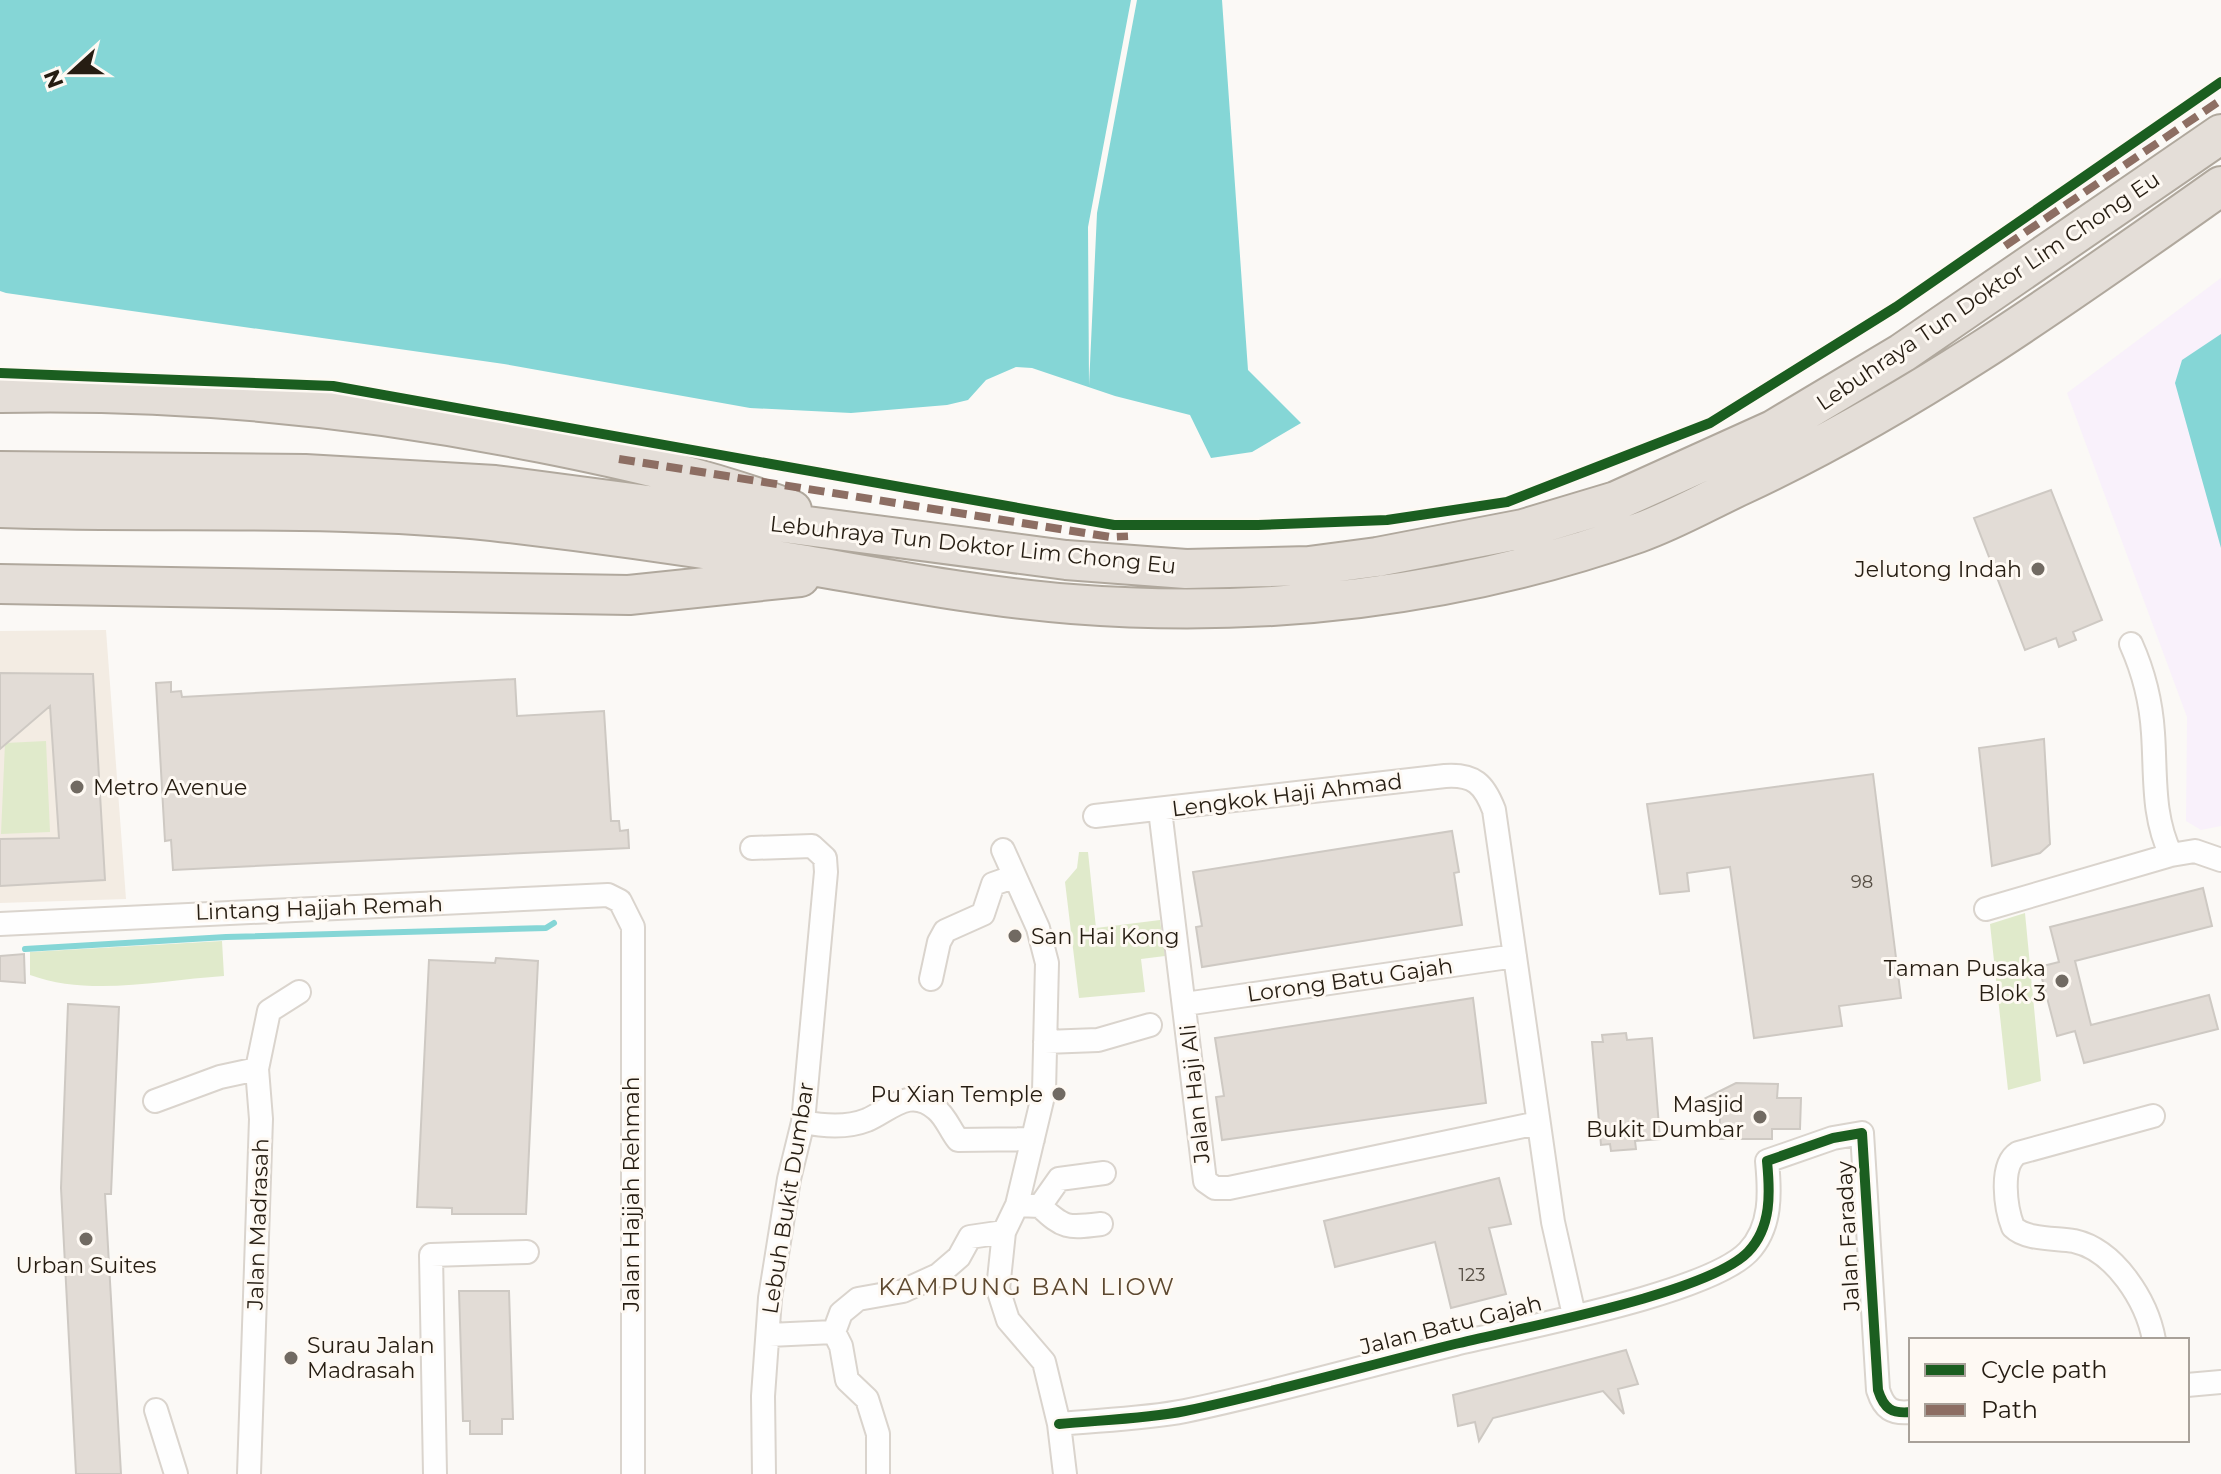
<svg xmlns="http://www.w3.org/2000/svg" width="2221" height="1474" viewBox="0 0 2221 1474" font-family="Montserrat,sans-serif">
<rect width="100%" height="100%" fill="#fbf9f6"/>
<!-- built -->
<path fill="#f3ece3" d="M106,630L126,899L0,903V631Z"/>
<!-- industrial -->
<path fill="#f9f1fb" d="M2221,278V826L2201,830L2186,821L2187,717L2067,393Z"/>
<!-- green -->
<path fill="#e0eacb" d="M46,741L50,832L1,834L5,743Z
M1079,852H1088L1096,928L1160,920L1165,956L1141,959L1145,992L1079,998L1065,882L1077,868Z
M2025,913L2041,1081L2008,1090L1990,924Z
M222,941L224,976C162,980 90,997 30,975V952Z"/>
<!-- water -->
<path fill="#85d6d6" d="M0,0H1222L1248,370L1301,423L1252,452L1211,458L1190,415L1115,396L1032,368L1016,367L986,380L968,400L947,405L851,413L750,408L504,364L6,293L0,291Z
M2221,334V548L2175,383L2182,360Z"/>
<!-- pier -->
<path fill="#fbf9f6" d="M1131,0H1137L1097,213L1089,386L1088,227Z"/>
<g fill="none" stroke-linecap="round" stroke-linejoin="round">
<!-- stream -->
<path stroke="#85d6d6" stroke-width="6" d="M25,949L226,937L546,928L554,923"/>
</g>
<!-- building -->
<path fill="#e2dcd6" stroke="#cec9c3" stroke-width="2" d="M2051,490L2102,620L2073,632L2076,640L2059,647L2056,638L2025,650L1974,518Z
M0,673L93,674L105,880L0,886V839L59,838L50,706L0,749Z
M515,679L517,716L604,711L611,821H619L620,831L628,830L629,848L173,870L171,840L165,841L156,683L171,682V692L181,691L182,697Z
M2044,739L2050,844L2040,853L1992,866L1979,748Z
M1873,774L1901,998L1839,1006L1842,1026L1754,1038L1730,867L1687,873L1689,891L1660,894L1647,804Z
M1452,831L1459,872L1454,873L1462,925L1202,967L1196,927L1202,926L1193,872Z
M2203,888L2212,926L2075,961L2091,1025L2209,995L2218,1029L2084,1063L2075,1031L2057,1036L2039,967L2059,962L2050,927Z
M24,954L25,983L0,981V956Z
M496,958L538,961L526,1214H452V1208L417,1207L429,960L495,963Z
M1473,998L1486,1103L1222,1140L1216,1097L1224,1096L1215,1038Z
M68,1004L119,1007L111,1194H105L121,1474H76L61,1188Z
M1626,1033L1627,1040L1652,1038L1660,1139L1635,1141L1636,1149L1611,1151L1610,1144L1601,1145L1592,1042H1603L1602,1035Z
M1736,1083L1778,1084L1777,1098H1801L1800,1129H1772V1139H1720V1105L1694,1104Z
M1499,1178L1511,1224L1489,1228L1506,1294L1451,1308L1435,1242L1335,1267L1324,1221Z
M459,1291H509L513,1419H502V1434H470V1421H463Z
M1626,1350L1638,1384L1618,1389L1624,1414L1603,1391L1493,1418L1479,1441L1475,1422L1458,1426L1453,1395Z"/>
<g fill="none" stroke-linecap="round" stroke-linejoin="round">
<!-- minor casing -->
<g stroke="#dad4cd" stroke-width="26">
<path id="minor" d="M2131,644C2144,673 2151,701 2153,733C2156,776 2152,816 2171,855
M1160,810L1205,1181L1215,1188H1229L1538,1123
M1095,816L1445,776C1474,774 1484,784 1494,810L1553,1222L1574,1315
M752,848L812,846L825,858L826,872L803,1122L789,1179L770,1298L763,1396L764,1474
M1003,850L1038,928L1047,963L1044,1092L1017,1205L1004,1232L998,1289L1008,1320L1044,1362L1059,1424L1065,1474
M1986,909L2171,855L2195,851L2221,860
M0,924L608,895L620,901L633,927V1474
M931,979L939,942L945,931L983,914L993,884L1013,877
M1185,1004L1515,956
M1045,1042L1098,1040L1150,1025
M155,1101L220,1077L257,1069
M2153,1116L2018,1153C1999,1165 2006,1209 2013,1227C2026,1240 2056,1238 2074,1241C2115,1250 2147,1301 2154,1340
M803,1122C823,1126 847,1128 867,1120C890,1110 910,1086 936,1109C946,1117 950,1130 958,1140L1033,1139
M1017,1205L1040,1206C1064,1229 1068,1228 1101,1224
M1040,1206L1059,1179L1104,1173
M834,1332L841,1313L858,1299L903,1291L938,1275L959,1257L970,1237L1004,1232
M769,1335L834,1332L841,1346L847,1380L867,1399L878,1434V1474
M2187,1385L2221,1382
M156,1410L176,1474
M1059,1424C1100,1420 1144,1419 1185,1411C1276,1392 1365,1366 1455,1344C1519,1328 1707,1294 1748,1252C1772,1227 1770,1192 1767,1161L1833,1138L1862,1133L1878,1390C1884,1409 1892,1414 1911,1412
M249,1474L261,1119L257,1069L269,1011L299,992
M435,1474L431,1255L527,1252"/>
</g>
<!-- trunk casing -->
<g stroke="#b0a89d" stroke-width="42">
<path id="trunk" d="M0,393C182,389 363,407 541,443C627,460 711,479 792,510
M0,471L305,474L495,485L1066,560L1186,569L1309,566L1377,557L1523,529L1616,501L1773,430L1902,353L2221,134
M0,508C164,514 329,504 492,521C597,533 702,548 806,565C894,580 982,597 1072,604C1263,619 1457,597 1638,533C1675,520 1709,500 1744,484C1915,404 2068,294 2221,186
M0,584L629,595L800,577"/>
</g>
<!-- minor -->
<use href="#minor" stroke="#fefefe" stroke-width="22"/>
<!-- trunk -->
<use href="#trunk" stroke="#e4ded8" stroke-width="38"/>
<!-- quiet -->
<path stroke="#8d6e63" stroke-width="8" stroke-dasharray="16 8" stroke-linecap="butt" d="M2005,246L2221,100
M619,459L1110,537L1128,536"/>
<!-- cycleway casing -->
<g stroke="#fef9f3" stroke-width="15">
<path id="cycleway" d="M0,373L333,386L1114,525H1258L1387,520L1507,502L1710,423L1896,307L2221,82
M1059,1424C1100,1420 1144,1419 1185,1411C1276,1392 1365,1366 1455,1344C1519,1328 1707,1294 1748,1252C1772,1227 1770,1192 1767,1161L1833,1138L1862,1133L1878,1390C1884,1409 1892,1414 1911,1412"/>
</g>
<!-- cycleway -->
<use href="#cycleway" stroke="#1b5e20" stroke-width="10"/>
</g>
<!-- markers -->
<g fill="#716a62" stroke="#fef9f3" stroke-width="3">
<circle cx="2038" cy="569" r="8"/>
<circle cx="77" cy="787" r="8"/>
<circle cx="1015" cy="936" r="8"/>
<circle cx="2062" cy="981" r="8"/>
<circle cx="1059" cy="1094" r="8"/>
<circle cx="1760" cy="1117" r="8"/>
<circle cx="86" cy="1239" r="8"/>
<circle cx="291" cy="1358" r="8"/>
</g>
<g text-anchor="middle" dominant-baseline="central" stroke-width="6" stroke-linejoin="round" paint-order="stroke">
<!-- number labels -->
<g font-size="18" fill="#554d43">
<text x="1862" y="882">98</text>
<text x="1472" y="1275">123</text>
</g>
<!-- street labels -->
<g font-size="22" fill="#261d12" stroke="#fef9f3">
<text transform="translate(1988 291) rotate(-34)">Lebuhraya Tun Doktor Lim Chong Eu</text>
<text transform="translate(973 545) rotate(6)">Lebuhraya Tun Doktor Lim Chong Eu</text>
<text transform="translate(1287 795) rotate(-7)">Lengkok Haji Ahmad</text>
<text transform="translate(319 908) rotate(-2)">Lintang Hajjah Remah</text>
<text transform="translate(1350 980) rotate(-8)">Lorong Batu Gajah</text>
<text transform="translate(1195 1094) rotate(-96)">Jalan Haji Ali</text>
<text transform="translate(631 1194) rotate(-90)">Jalan Hajjah Rehmah</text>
<text transform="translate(788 1198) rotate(-81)">Lebuh Bukit Dumbar</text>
<text transform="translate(258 1224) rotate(-88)">Jalan Madrasah</text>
<text transform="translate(1848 1236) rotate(-93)">Jalan Faraday</text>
<text transform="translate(1451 1325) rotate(-14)">Jalan Batu Gajah</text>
</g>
<!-- poi labels -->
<g font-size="22" fill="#261d12" stroke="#fef9f3" text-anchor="end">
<text x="2022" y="569">Jelutong Indah</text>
<text x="93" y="787" text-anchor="start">Metro Avenue</text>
<text x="1031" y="936" text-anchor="start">San Hai Kong</text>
<text x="2046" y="968">Taman Pusaka<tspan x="2046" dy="25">Blok 3</tspan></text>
<text x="1043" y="1094">Pu Xian Temple</text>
<text x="1744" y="1104">Masjid<tspan x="1744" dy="25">Bukit Dumbar</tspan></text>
<text x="86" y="1265" text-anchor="middle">Urban Suites</text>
<text x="307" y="1345" text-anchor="start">Surau Jalan<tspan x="307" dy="25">Madrasah</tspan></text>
</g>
<!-- neighbourhood labels -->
<g font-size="24" letter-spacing="2" fill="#5d482f" stroke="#fef9f3">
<text x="1027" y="1286">KAMPUNG BAN LIOW</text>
</g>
</g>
<!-- legend -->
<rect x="1909" y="1338" width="280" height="104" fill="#fef9f3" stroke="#a8a199" stroke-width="2"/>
<rect x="1925" y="1364" width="40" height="12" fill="#1b5e20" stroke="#a8a199" stroke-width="2"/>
<text x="1981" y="1378" font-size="24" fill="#261d12">Cycle path</text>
<rect x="1925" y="1404" width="40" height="12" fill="#8d6e63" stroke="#a8a199" stroke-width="2"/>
<text x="1981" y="1418" font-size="24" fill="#261d12">Path</text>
<!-- north arrow -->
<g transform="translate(72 72) rotate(249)" stroke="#fef9f3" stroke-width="6" paint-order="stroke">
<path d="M0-6L14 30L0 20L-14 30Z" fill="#261d12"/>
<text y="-12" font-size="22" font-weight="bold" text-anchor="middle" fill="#261d12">N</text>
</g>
</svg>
